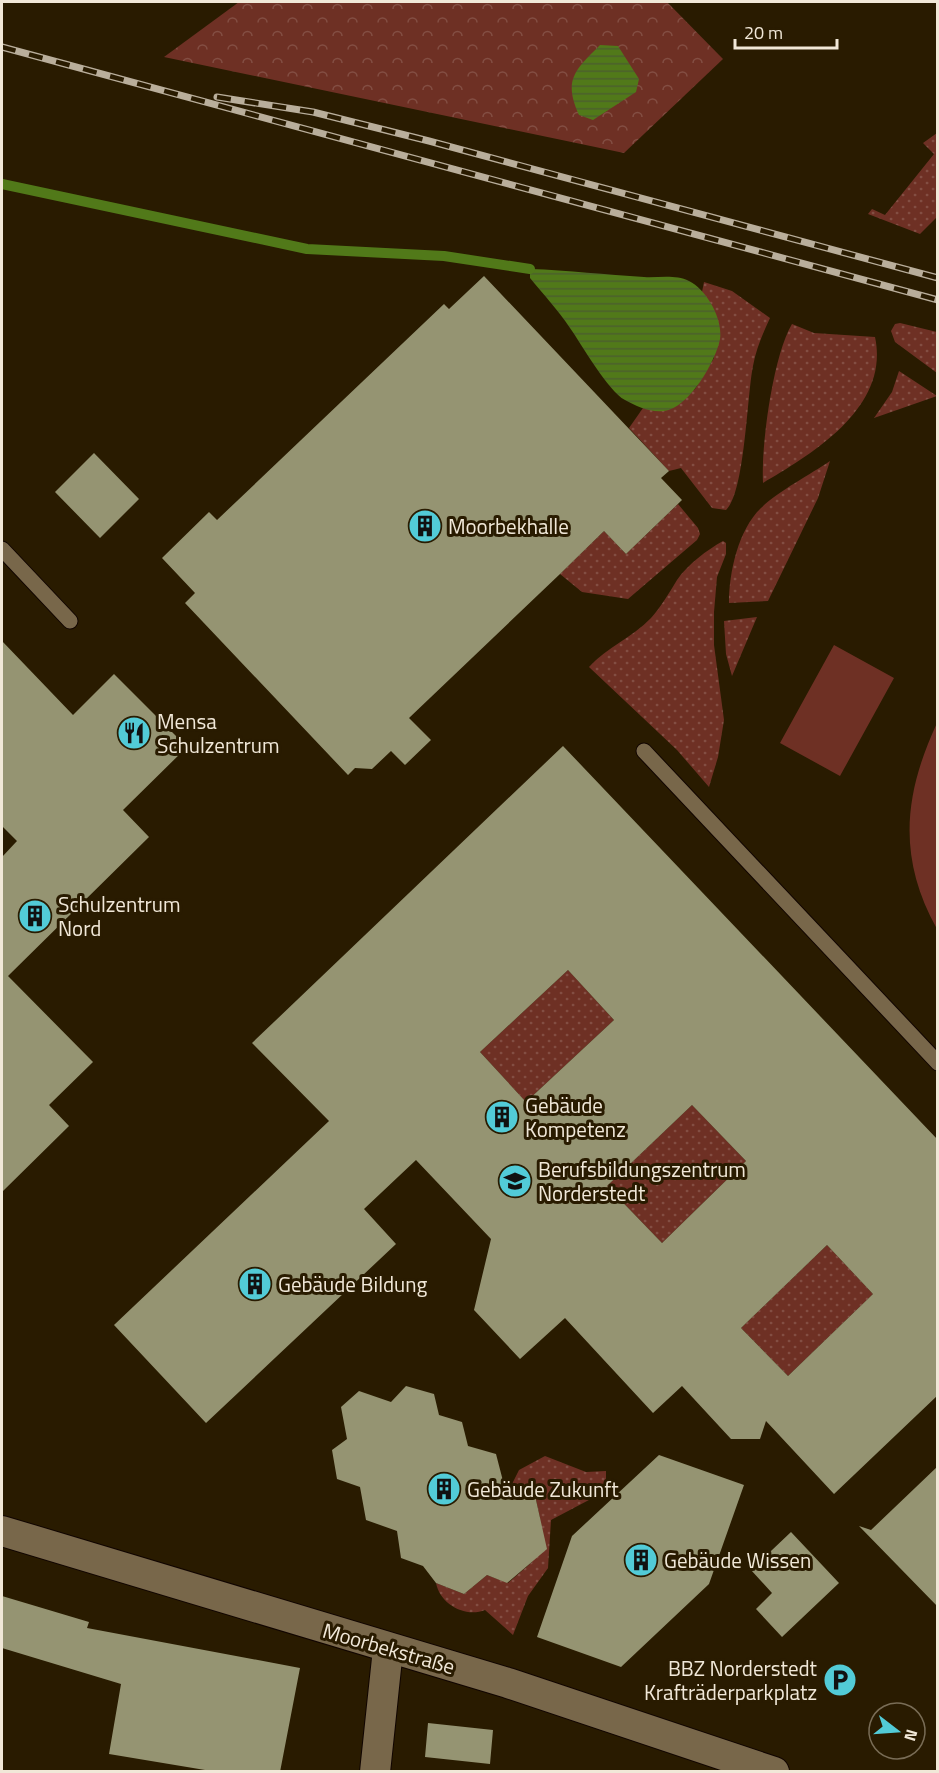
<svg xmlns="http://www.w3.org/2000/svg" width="939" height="1773" viewBox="0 0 939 1773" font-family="'Titillium Web',sans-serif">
<defs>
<pattern id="grass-dots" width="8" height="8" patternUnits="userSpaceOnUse" patternTransform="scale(1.5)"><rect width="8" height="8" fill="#6e3024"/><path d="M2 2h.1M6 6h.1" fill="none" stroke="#834e43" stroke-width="1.8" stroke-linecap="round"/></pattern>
<pattern id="forest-crowns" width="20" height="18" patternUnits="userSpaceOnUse" patternTransform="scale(1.5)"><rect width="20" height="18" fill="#6e3024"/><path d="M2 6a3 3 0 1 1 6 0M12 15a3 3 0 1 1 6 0" fill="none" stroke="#834e43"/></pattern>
<pattern id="water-rules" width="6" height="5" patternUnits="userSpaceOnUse" patternTransform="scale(1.5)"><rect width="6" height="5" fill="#517919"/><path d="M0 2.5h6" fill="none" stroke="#4c602d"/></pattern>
</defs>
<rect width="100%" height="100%" fill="#291b00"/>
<!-- grass -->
<path fill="url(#grass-dots)" d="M937,133V217L920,234L868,214L872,209L885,215L934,154L923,143Z
M704,282L732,291L770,318C763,333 756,349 753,366C747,395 745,493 726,510L712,508L681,468L669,471L629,428L643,408L664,411L695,389L714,358L711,305L702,292Z
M900,323L937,332V373L895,342L891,331L895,324Z
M792,324L814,333L875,337C890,407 814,453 763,483C761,445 773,356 792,324Z
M899,371L937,396L874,418L892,392Z
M830,461L818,498L768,601L729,603C729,573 738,530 761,508C777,492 811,474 830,461Z
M678,504L698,528L700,534L697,540L628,599L582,592L560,574L604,531L626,554Z
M723,541L726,543V554L717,577L714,612V645L724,720L718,757L709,787L677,750L589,667C607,647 632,638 651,618C661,607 669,593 677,580C688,564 707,550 723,541Z
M757,617L732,676L726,654L724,621Z
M568,970L614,1020L526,1102L480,1052Z
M692,1105L746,1161L662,1243L607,1186Z
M827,1245L873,1294L788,1376L741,1328Z
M545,1456L586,1472L606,1471V1491L551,1520L548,1568L528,1596L513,1635L485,1610C465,1618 440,1604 436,1583L464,1594L487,1575L508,1583L532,1562L522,1537L540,1518L534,1491L512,1484L519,1470Z"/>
<!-- forest -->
<path fill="url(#forest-crowns)" d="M239,2H667L723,59L624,153L164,57Z"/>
<!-- pitch -->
<path fill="#6e3024" d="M834,645L894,678L840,776L780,743Z
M937,723V929C897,857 904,794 937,723Z"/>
<!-- water -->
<path fill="url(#water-rules)" d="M600,45L618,46L639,79L636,92L593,120L579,115C563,80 575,70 600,45Z
M530,269C568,270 606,275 644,277C658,278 675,274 689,281C707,290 723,319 720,339C716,361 689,408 664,411C651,413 636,406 625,400C608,391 582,345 570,328C558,310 543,294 530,278Z"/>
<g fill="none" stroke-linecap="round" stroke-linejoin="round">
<!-- stream -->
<path stroke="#517919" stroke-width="10" d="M2,184L307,249L444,256L530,269"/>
</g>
<!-- building -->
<path fill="#959472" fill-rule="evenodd" d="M484,276L669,471L661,478L682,500L626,554L604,531L560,574L409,718L431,740L405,765L391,751L372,769L355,768L348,775L185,603L195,593L162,558L209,512L217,520L444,304L449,309Z
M94,453L139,499L100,538L55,492Z
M2,641L73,715L114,674L187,747L123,810L149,837L8,976L93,1062L49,1105L69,1126L2,1192V857L17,841L2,826Z
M563,746L938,1140V1395L834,1494L766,1421L760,1439H731L682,1386L653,1413L565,1318L520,1359L474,1310L491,1239L416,1160L364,1209L396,1244L206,1423L114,1325L329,1121L252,1043ZM568,970L614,1020L526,1102L480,1052ZM692,1105L746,1161L662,1243L607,1186ZM827,1245L873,1294L788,1376L741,1328Z
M406,1386L434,1394L439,1415L462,1422L468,1446L496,1454L503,1481L534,1491L547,1549L507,1583L487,1575L464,1594L436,1583L423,1566L401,1558L397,1531L366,1520L360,1487L337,1479L332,1450L347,1439L341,1407L359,1391L391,1402Z
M659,1455L744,1485L709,1584L621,1667L537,1637L572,1536Z
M938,1466V1607L859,1526L871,1530Z
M791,1532L839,1583L782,1637L756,1609L772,1593L751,1570Z
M2,1596L89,1622L87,1628L300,1668L280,1772H217L109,1754L121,1684L2,1648Z
M428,1723L493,1730L490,1764L425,1757Z"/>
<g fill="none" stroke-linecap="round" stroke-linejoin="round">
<!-- service casing -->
<g stroke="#110500" stroke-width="17">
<path id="service" d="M2,549L70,621
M644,751L938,1063"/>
</g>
<!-- minor casing -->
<g stroke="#110500" stroke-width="32">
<path id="minor" d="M2,1531L508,1683L774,1772
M375,1772L388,1649"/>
</g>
<!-- service -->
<use href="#service" stroke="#78674a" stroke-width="15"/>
<!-- minor -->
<use href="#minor" stroke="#78674a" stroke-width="30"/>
<!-- rail casing -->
<g stroke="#b9ae9b" stroke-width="7">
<path id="rail" d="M2,47L938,300
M217,97L313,112L429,141L938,278"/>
</g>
<!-- rail -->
<use href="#rail" stroke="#291b00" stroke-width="4.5" stroke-dasharray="14" stroke-linecap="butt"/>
</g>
<!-- icons -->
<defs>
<g id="building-disc" transform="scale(1.725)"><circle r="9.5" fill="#52cbd7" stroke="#291b00"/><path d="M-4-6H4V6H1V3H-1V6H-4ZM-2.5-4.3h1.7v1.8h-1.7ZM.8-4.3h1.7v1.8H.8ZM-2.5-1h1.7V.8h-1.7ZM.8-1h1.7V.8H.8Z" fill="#111"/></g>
<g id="restaurant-disc" transform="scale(1.725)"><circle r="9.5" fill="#52cbd7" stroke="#291b00"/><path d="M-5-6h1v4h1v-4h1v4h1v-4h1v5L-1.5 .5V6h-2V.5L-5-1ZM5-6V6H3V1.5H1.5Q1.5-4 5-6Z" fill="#111"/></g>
<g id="school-disc" transform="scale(1.725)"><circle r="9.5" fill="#52cbd7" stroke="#291b00"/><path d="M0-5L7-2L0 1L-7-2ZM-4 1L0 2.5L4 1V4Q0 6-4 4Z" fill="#111"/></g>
<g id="parking-disc" transform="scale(1.725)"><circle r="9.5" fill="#52cbd7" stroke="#291b00"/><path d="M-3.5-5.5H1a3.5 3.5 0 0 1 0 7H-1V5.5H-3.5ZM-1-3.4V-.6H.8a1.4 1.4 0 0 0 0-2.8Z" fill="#111"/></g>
</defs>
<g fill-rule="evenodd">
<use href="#building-disc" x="425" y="526"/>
<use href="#restaurant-disc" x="134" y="733"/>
<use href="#building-disc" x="35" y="916"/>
<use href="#building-disc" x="502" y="1117"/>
<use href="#school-disc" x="515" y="1181"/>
<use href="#building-disc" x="255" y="1284"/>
<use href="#building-disc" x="444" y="1489"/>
<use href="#building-disc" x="641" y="1560"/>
<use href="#parking-disc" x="840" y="1680"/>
</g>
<g text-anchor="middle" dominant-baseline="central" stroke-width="6" stroke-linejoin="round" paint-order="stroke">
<!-- poi labels -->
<g font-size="21" fill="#f1e8d8" stroke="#291b00" text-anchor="start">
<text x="448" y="526">Moorbekhalle</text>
<text x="157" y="721">Mensa<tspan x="157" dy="24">Schulzentrum</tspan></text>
<text x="58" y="904">Schulzentrum<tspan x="58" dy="24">Nord</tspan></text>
<text x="525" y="1105">Gebäude<tspan x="525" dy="24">Kompetenz</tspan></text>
<text x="538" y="1169">Berufsbildungszentrum<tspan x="538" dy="24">Norderstedt</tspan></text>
<text x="278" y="1284">Gebäude Bildung</text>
<text x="467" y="1489">Gebäude Zukunft</text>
<text x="664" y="1560">Gebäude Wissen</text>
<text x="817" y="1668" text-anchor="end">BBZ Norderstedt<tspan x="817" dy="24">Krafträderparkplatz</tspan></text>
</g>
<!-- street labels -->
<g font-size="21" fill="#f1e8d8" stroke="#291b00">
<text transform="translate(389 1648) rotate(16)">Moorbekstraße</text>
</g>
</g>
<!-- border -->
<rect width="939" height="1773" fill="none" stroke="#f1e8d8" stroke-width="6"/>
<!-- north arrow -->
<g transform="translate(897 1731) rotate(107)"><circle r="28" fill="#291b00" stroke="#796d56" stroke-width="1.5"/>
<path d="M0-4.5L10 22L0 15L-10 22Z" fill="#52cbd7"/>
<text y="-9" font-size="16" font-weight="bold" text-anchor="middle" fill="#f1e8d8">N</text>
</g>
<!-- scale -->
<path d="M735 39v9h102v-9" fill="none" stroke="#f1e8d8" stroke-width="3"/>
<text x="744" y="39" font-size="18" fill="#f1e8d8" stroke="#291b00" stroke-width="4.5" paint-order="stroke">20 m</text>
</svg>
